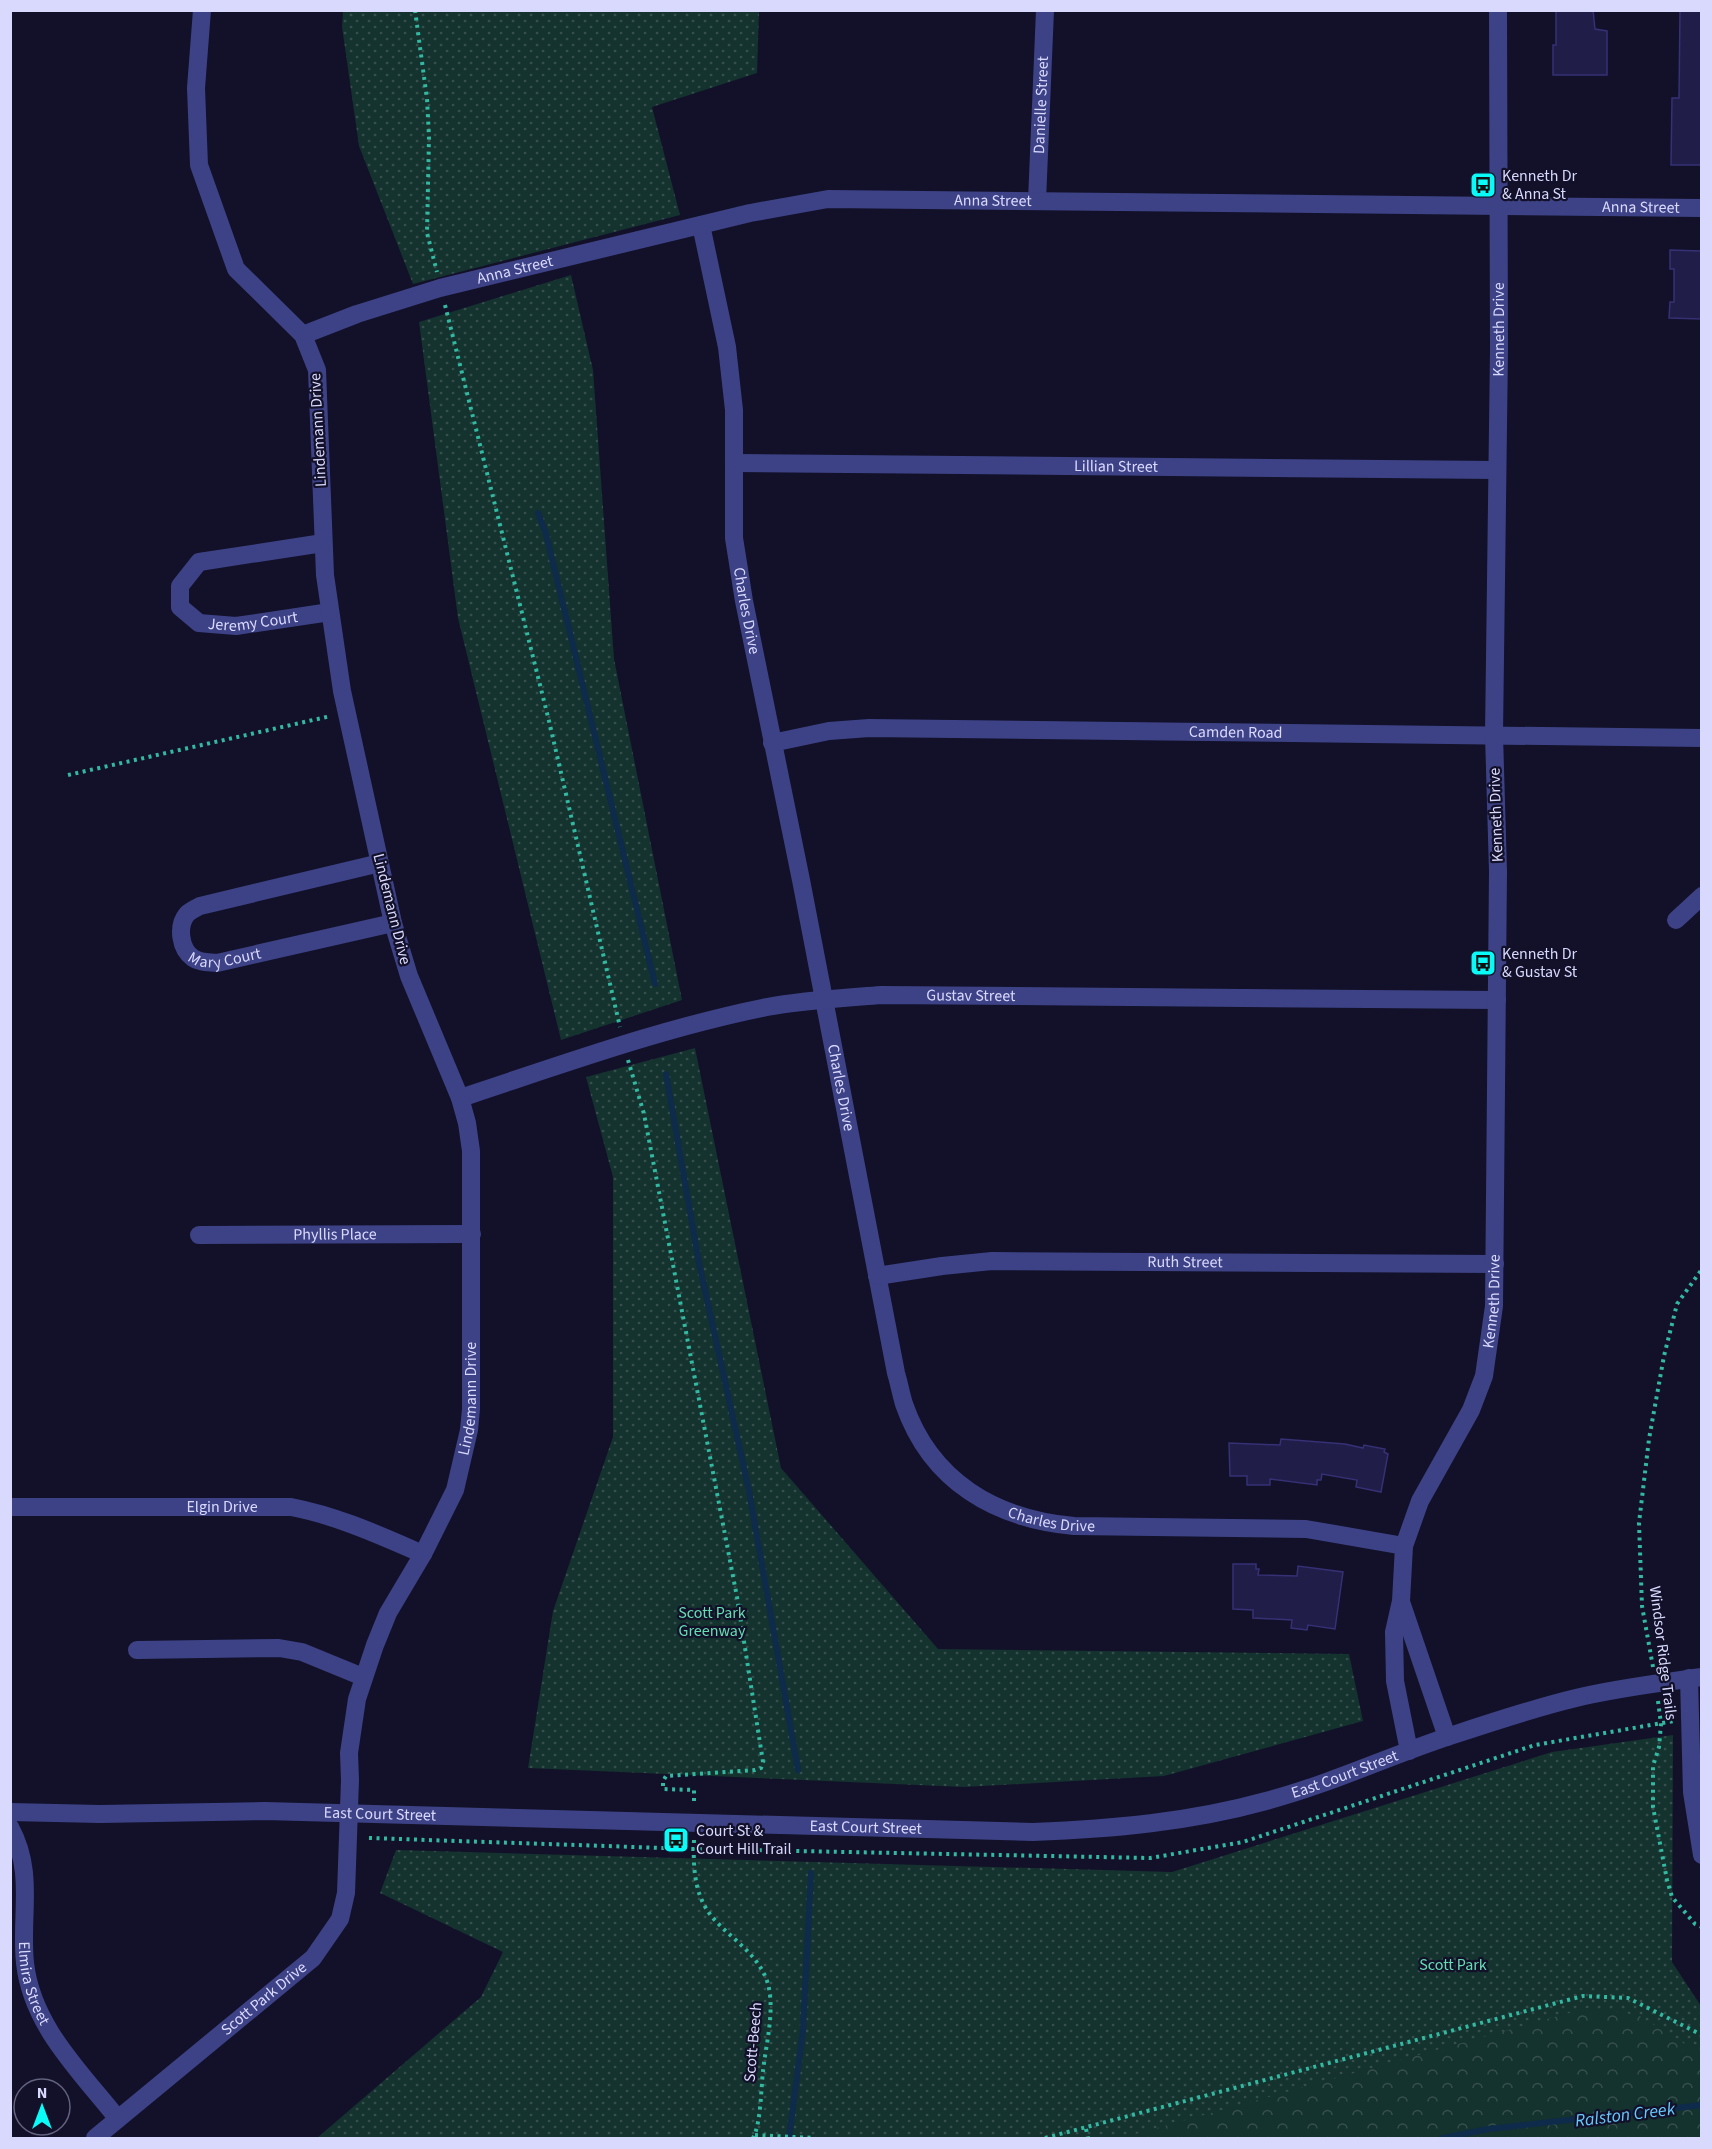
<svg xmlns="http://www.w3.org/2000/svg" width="1712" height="2149" viewBox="0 0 1712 2149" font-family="'Source Sans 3',sans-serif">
<defs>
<pattern id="grass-dots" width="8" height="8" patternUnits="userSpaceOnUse" patternTransform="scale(1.5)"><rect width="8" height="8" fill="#14322e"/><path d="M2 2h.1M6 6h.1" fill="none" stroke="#364f4d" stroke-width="1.8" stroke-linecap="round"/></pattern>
<pattern id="forest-crowns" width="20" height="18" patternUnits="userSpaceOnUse" patternTransform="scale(1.5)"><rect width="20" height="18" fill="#14322e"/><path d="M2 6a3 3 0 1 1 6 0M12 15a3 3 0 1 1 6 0" fill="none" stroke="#364f4d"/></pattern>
</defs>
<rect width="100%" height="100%" fill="#121129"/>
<!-- grass -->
<path fill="url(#grass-dots)" d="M343,11H759L757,73L652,107L680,215L413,284L359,146L342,27Z
M571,275L593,370L614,659L682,1000L561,1040L458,618L419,322Z
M695,1048L781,1468L938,1649L1349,1654L1363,1721L1164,1776L964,1787L528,1768L553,1611L613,1437V1177L586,1077Z
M1673,1735L1672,1962L1701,2006V2138H317L481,1997L503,1952L380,1893L396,1850L1172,1872L1552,1752Z"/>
<!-- forest -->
<path fill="url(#forest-crowns)" d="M1587,2008L1638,2015L1701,2054V2138H1121Z"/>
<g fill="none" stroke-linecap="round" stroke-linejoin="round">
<!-- stream -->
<path stroke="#0e2b4b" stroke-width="6" d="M538,513L546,534L655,984
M666,1074L699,1263L749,1491L798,1770
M789,2138L803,2030L811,1873
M1442,2138L1489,2129L1702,2105"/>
</g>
<!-- building -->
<path fill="#211d49" stroke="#363075" stroke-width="1.5" d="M1556,10H1593L1595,29L1607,31V75H1553V45H1556Z
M1680,10H1701V165H1671L1672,98H1679Z
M1670,250L1701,251V319L1669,318L1670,302H1674V269H1670Z
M1281,1439L1345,1444L1363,1448L1364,1445L1385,1449L1384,1452L1388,1454L1381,1492L1356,1487L1357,1480L1322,1474L1321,1480H1317V1485L1270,1479V1485H1247V1476H1230L1229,1443L1280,1445Z
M1233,1564H1256V1569H1259L1258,1575L1297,1576L1298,1566L1343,1572L1335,1629L1308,1625L1307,1630L1291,1628L1292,1620L1253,1618V1610L1233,1609Z"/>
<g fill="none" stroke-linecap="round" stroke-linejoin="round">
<!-- path -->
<path stroke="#33b9a2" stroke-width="4" stroke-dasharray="3 4.5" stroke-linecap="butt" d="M415,10L427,99L429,137L427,233L437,272
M445,305L549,721L620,1027
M68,775L331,716
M628,1060L644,1114L737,1597L763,1762L761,1768L755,1770L666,1776L663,1781V1789L694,1790V1805
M1653,1667L1642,1606L1639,1523L1649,1439L1664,1356L1677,1304L1702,1269
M1658,1701L1661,1724L1659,1747L1653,1766V1807L1667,1880L1672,1897L1695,1924L1702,1927
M369,1838L694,1849L1150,1858L1243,1842L1535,1745L1674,1721
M694,1840C693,1867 694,1896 713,1918C732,1940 759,1954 768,1984C775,2011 766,2044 763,2071C761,2089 761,2123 753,2138
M1086,2129L1088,2138
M755,2135L815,2138
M1045,2138L1583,1996L1628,1998L1702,2035"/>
<!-- minor -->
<g stroke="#3d4286" stroke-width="18">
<path id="s1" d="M1037,201L1045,10"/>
<path id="s2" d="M701,225L727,347L734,410V538L744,601L801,880L896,1373C899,1383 901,1394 904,1404C931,1482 996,1519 1074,1526L1306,1529L1404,1546"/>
<path id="s3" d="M303,335L357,314L440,288L750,213L828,199L1702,208"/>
<path id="s4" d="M735,463L1496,470"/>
<path id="s5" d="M323,543L199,562L180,586V607L199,623L236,626L330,612"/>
<path id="s6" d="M772,743L829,731L869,728L1702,738"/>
<path id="s7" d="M380,863L200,906C196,908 190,911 187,914C177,926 180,949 193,958C200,963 209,962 217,963L393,923"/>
<path d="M1676,920L1702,896"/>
<path id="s8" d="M460,1098C561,1065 662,1028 767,1007C804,1000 843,998 881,995L1497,1000"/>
<path id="s9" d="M199,1235L472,1234"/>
<path id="s10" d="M877,1276L942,1266L992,1261L1495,1264"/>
<path id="s11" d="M10,1507H291C338,1516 379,1535 423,1554"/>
<path d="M1401,1602L1447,1737"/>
<path d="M137,1650L279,1648L302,1652L363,1677"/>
<path d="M1689,1678L1692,1792L1702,1855"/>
<path id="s12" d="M1409,1751L1395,1681L1394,1632L1401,1601L1404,1546L1420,1501L1471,1410L1484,1376L1494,1306L1498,871L1494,735L1499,349L1498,10"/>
<path id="s13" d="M10,1812L100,1814L265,1811L1033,1832C1112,1829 1190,1822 1266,1801C1330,1784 1389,1756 1450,1736C1492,1722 1534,1708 1576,1698C1617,1688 1660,1683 1702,1677"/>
<path id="s14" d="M10,1827C35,1873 20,1914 25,1963C32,2026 80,2071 118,2119"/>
<path id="s15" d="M95,2138L313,1958L340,1919L346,1893L350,1780L349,1753L357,1699L375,1645L388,1613L423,1554L455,1490L469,1430L471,1409V1151L467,1123L460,1098L409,976L393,923L342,691L325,575L317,370L303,335L236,269L199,165L196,88L202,10"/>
</g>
</g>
<!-- icons -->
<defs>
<g id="bus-square" transform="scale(1.35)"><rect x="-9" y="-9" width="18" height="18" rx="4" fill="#09faf7" stroke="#121129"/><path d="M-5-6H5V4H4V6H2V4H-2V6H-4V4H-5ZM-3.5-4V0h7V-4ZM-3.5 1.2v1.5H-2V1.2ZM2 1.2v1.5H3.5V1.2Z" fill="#111"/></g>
</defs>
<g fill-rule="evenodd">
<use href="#bus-square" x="1483" y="185"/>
<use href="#bus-square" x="1483" y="963"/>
<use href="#bus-square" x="676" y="1840"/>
</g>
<g text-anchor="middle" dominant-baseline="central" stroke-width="4.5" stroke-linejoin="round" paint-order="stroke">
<!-- street labels -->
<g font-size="16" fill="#d9d9fe" stroke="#121129">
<text stroke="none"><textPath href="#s1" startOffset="96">Danielle Street</textPath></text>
<text stroke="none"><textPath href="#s3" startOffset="708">Anna Street</textPath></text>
<text stroke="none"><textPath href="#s3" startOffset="1356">Anna Street</textPath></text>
<text stroke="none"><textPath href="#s3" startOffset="222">Anna Street</textPath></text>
<text stroke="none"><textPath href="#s12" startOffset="1443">Kenneth Drive</textPath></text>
<text transform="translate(318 430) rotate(-93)">Lindemann Drive</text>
<text stroke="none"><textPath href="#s4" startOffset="381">Lillian Street</textPath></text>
<text stroke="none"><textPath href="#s2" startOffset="390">Charles Drive</textPath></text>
<text stroke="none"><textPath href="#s5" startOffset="256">Jeremy Court</textPath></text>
<text stroke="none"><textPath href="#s6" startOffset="465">Camden Road</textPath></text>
<text transform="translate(1496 815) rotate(-92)">Kenneth Drive</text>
<text transform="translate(392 909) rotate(76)">Lindemann Drive</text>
<text stroke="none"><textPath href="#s7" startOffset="282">Mary Court</textPath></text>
<text stroke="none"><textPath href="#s8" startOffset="525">Gustav Street</textPath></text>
<text stroke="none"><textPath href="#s2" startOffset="876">Charles Drive</textPath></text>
<text stroke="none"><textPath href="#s9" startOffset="136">Phyllis Place</textPath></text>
<text stroke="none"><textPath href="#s10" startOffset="309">Ruth Street</textPath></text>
<text stroke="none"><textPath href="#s12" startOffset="471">Kenneth Drive</textPath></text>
<text stroke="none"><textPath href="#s15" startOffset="876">Lindemann Drive</textPath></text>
<text stroke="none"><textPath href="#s11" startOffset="212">Elgin Drive</textPath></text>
<text stroke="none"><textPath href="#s2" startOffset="1398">Charles Drive</textPath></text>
<text transform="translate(1663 1653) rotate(83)">Windsor Ridge Trails</text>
<text stroke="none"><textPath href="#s13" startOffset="1342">East Court Street</textPath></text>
<text stroke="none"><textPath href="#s13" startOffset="370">East Court Street</textPath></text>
<text stroke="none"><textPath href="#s13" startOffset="856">East Court Street</textPath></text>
<text stroke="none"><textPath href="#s14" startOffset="160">Elmira Street</textPath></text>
<text stroke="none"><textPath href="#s15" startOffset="219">Scott Park Drive</textPath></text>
<text transform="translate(753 2042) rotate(-85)">Scott-Beech</text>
</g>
<!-- poi labels -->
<g font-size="16" fill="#d9d9fe" stroke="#121129" text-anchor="start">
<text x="1502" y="176">Kenneth Dr<tspan x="1502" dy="18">&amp; Anna St</tspan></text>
<text x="1502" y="954">Kenneth Dr<tspan x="1502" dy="18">&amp; Gustav St</tspan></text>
<text x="696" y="1831">Court St &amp;<tspan x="696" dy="18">Court Hill Trail</tspan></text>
</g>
<!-- park labels -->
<g font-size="16" fill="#65deb2" stroke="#121129">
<text x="712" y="1613">Scott Park<tspan x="712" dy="18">Greenway</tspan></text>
<text x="1453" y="1965">Scott Park</text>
</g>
<!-- water labels -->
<g font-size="18" font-style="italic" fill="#69c8fc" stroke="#121129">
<text transform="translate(1625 2115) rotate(-7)">Ralston Creek</text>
</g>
</g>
<!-- border -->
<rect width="1712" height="2149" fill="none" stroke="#d9d9fe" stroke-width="24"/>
<!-- north arrow -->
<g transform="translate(42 2107)"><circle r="28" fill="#121129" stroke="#62617e" stroke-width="1.5"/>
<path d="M0-4.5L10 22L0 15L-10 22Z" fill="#09faf7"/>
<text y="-9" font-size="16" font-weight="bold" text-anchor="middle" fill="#d9d9fe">N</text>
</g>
</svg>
